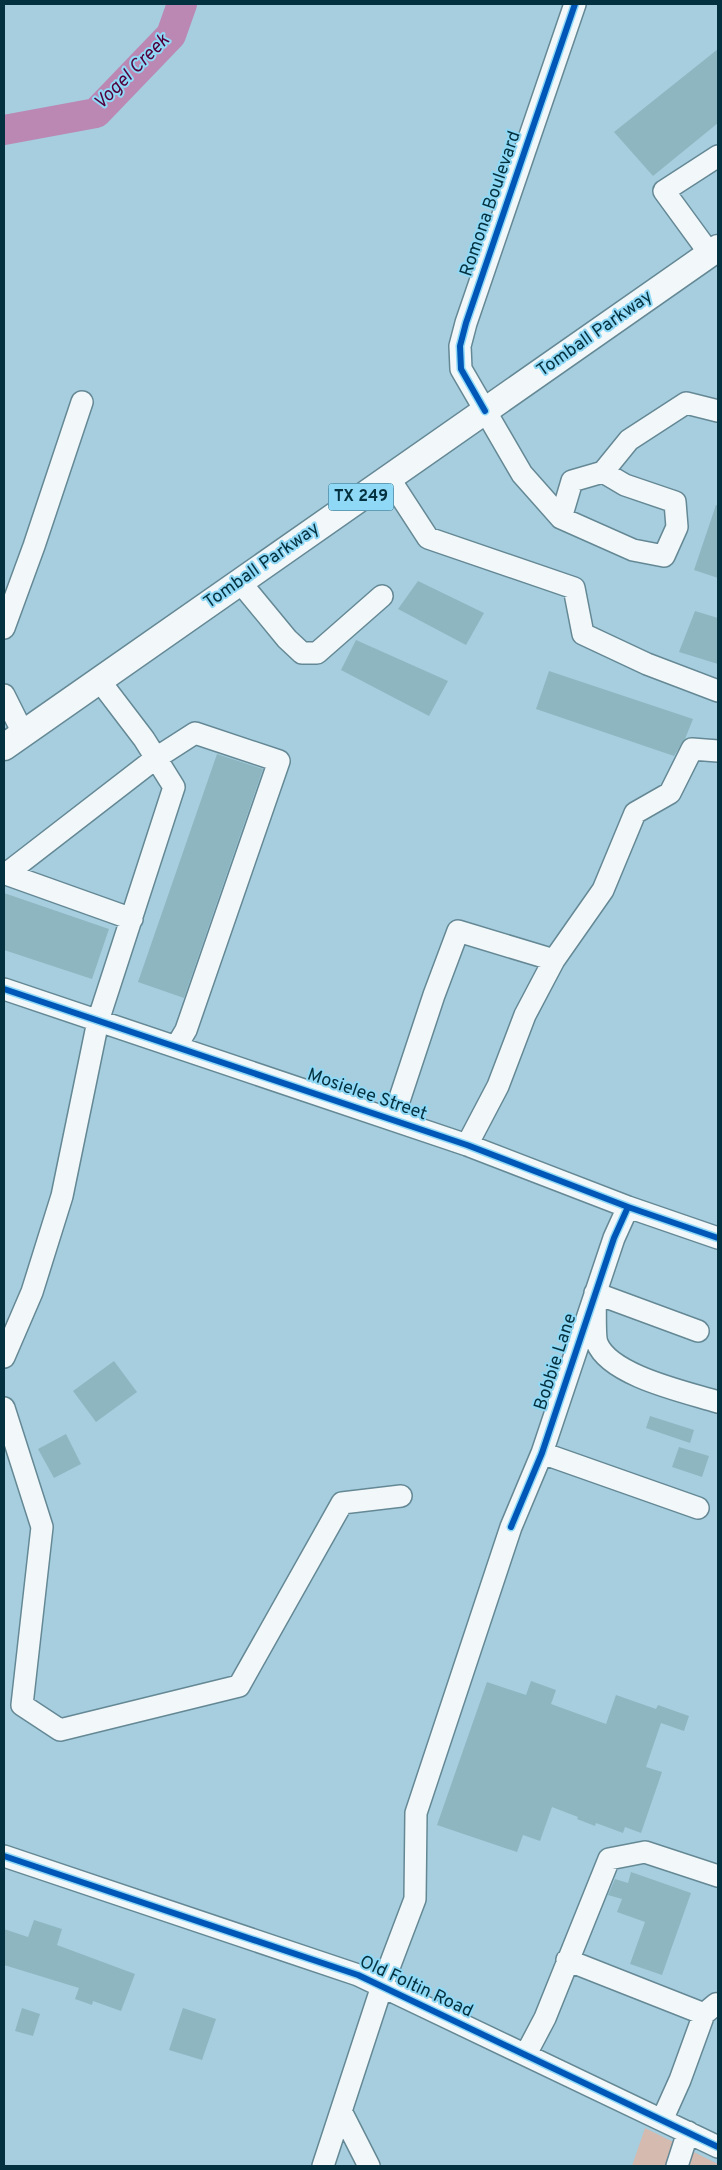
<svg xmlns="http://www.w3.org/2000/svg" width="722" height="2170" viewBox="0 0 722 2170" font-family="Overpass,sans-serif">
<rect width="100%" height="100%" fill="#a6cedf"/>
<!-- green -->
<path fill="#d4baaf" d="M645,2128L718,2164V2166H632Z"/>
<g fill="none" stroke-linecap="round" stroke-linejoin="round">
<!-- river -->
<path stroke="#ba88b3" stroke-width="30" d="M4,130L96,113L171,35L182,4"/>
</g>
<!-- building -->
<path fill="#8db6c0" d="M718,49V123L653,176L614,132Z
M716,505H718V578L694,570Z
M418,581L484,613L466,645L398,609Z
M695,611L718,618V664L679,652Z
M356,640L448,681L429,716L341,670Z
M549,671L693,719L685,739L674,756L536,709Z
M217,754L263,769L184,998L138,982Z
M4,893L109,929L92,979L4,950Z
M114,1361L137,1392L96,1422L73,1391Z
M650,1416L694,1430L690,1443L646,1428Z
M66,1434L81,1464L54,1478L38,1449Z
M679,1447L709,1456L702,1477L672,1467Z
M531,1681L556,1690L551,1704L606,1724L616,1695L656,1709L658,1705L689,1716L684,1731L661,1723L646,1767L662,1772L641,1833L625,1827L623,1833L596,1823L595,1826L577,1819L578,1817L552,1807L540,1841L523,1835L517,1852L437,1825L487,1682L526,1695Z
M631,1872L691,1893L662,1975L630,1964L645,1922L617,1912L622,1899L608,1895L615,1879L628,1883Z
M34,1920L62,1929L57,1945L135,1974L121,2011L93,2001L92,2005L75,1999L79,1988L4,1965V1929L28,1937Z
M22,2008L40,2014L33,2036L15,2031Z
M183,2008L216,2019L202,2060L169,2050Z"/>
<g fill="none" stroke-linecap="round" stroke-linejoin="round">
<!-- minor casing -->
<g stroke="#658895" stroke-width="24">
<path id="minor" d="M575,4L466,323L460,346L461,369L522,474L561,518L633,550L664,556L677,527L675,502L625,485L603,472L629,440L686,403L718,411
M710,254L664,191L718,156
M389,478L428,538L574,588L583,634L647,664L718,691
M561,518L572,481L603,472
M240,582L287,639L302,653H317L382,596
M4,628L34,546L82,402
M4,695L23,733
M132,919L6,874L156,758L195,733L279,761L186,1030L176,1047
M4,989L467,1145L628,1207L718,1238
M393,1119L434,995L458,931L554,960
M467,1145L498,1086L525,1015L554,960L603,890L635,813L670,793L692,749L718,751
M698,1331L595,1293C596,1303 594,1334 597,1343C610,1376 686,1392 718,1402
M4,1357L32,1292L62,1196L98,1021L174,787L144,739L99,680
M4,1408L42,1527L22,1705L60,1730L239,1686L342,1503L401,1496
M542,1453L698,1508
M4,1856L358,1975L718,2147
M567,1960L704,2014
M526,2054L545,2018L609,1859L645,1852L718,1876
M341,2111L369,2166
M662,2120L680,2080L704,2014L716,2004L718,2005
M323,2166L382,1986L415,1899L416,1813L511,1527L542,1453L614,1238L628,1207
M677,2166L688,2132"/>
</g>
<!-- major casing -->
<g stroke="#658895" stroke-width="29">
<path id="major" d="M4,747L718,248"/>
</g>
<!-- minor -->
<use href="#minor" stroke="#f2f8fa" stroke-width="21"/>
<!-- major -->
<use href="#major" stroke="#f2f8fa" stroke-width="26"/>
<!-- cycleway casing -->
<g stroke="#8fd9f6" stroke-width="9">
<path id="cycleway" d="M485,411L461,369L460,346L466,323L575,4
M4,989L467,1145L628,1207L718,1238
M511,1527L542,1453L614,1238L628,1207
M4,1856L358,1975L718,2147"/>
</g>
<!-- cycleway -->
<use href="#cycleway" stroke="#0057b8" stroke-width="6"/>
</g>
<g text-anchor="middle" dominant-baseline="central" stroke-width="4" stroke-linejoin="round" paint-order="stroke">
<!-- shield labels -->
<rect fill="#8fd9f6" stroke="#2e6376" stroke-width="1" x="328.5" y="483.5" width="65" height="27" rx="4"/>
<g font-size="16" font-weight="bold" fill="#04313f">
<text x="361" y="497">TX 249</text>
</g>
<!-- street labels -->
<g font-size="18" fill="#04313f" stroke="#8fd9f6">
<text transform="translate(491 204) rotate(-71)">Romona Boulevard</text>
<text transform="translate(595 334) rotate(-35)">Tomball Parkway</text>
<text transform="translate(262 566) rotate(-35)">Tomball Parkway</text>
<text transform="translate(367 1095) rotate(19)">Mosielee Street</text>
<text transform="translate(556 1362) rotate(-72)">Bobbie Lane</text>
<text transform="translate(416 1987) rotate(25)">Old Foltin Road</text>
</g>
<!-- water labels -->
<g font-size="19" font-style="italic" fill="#54003c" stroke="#8fd9f6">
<text transform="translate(132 72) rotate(-45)">Vogel Creek</text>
</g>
</g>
<!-- border -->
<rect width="722" height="2170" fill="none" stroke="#04313f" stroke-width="10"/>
</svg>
